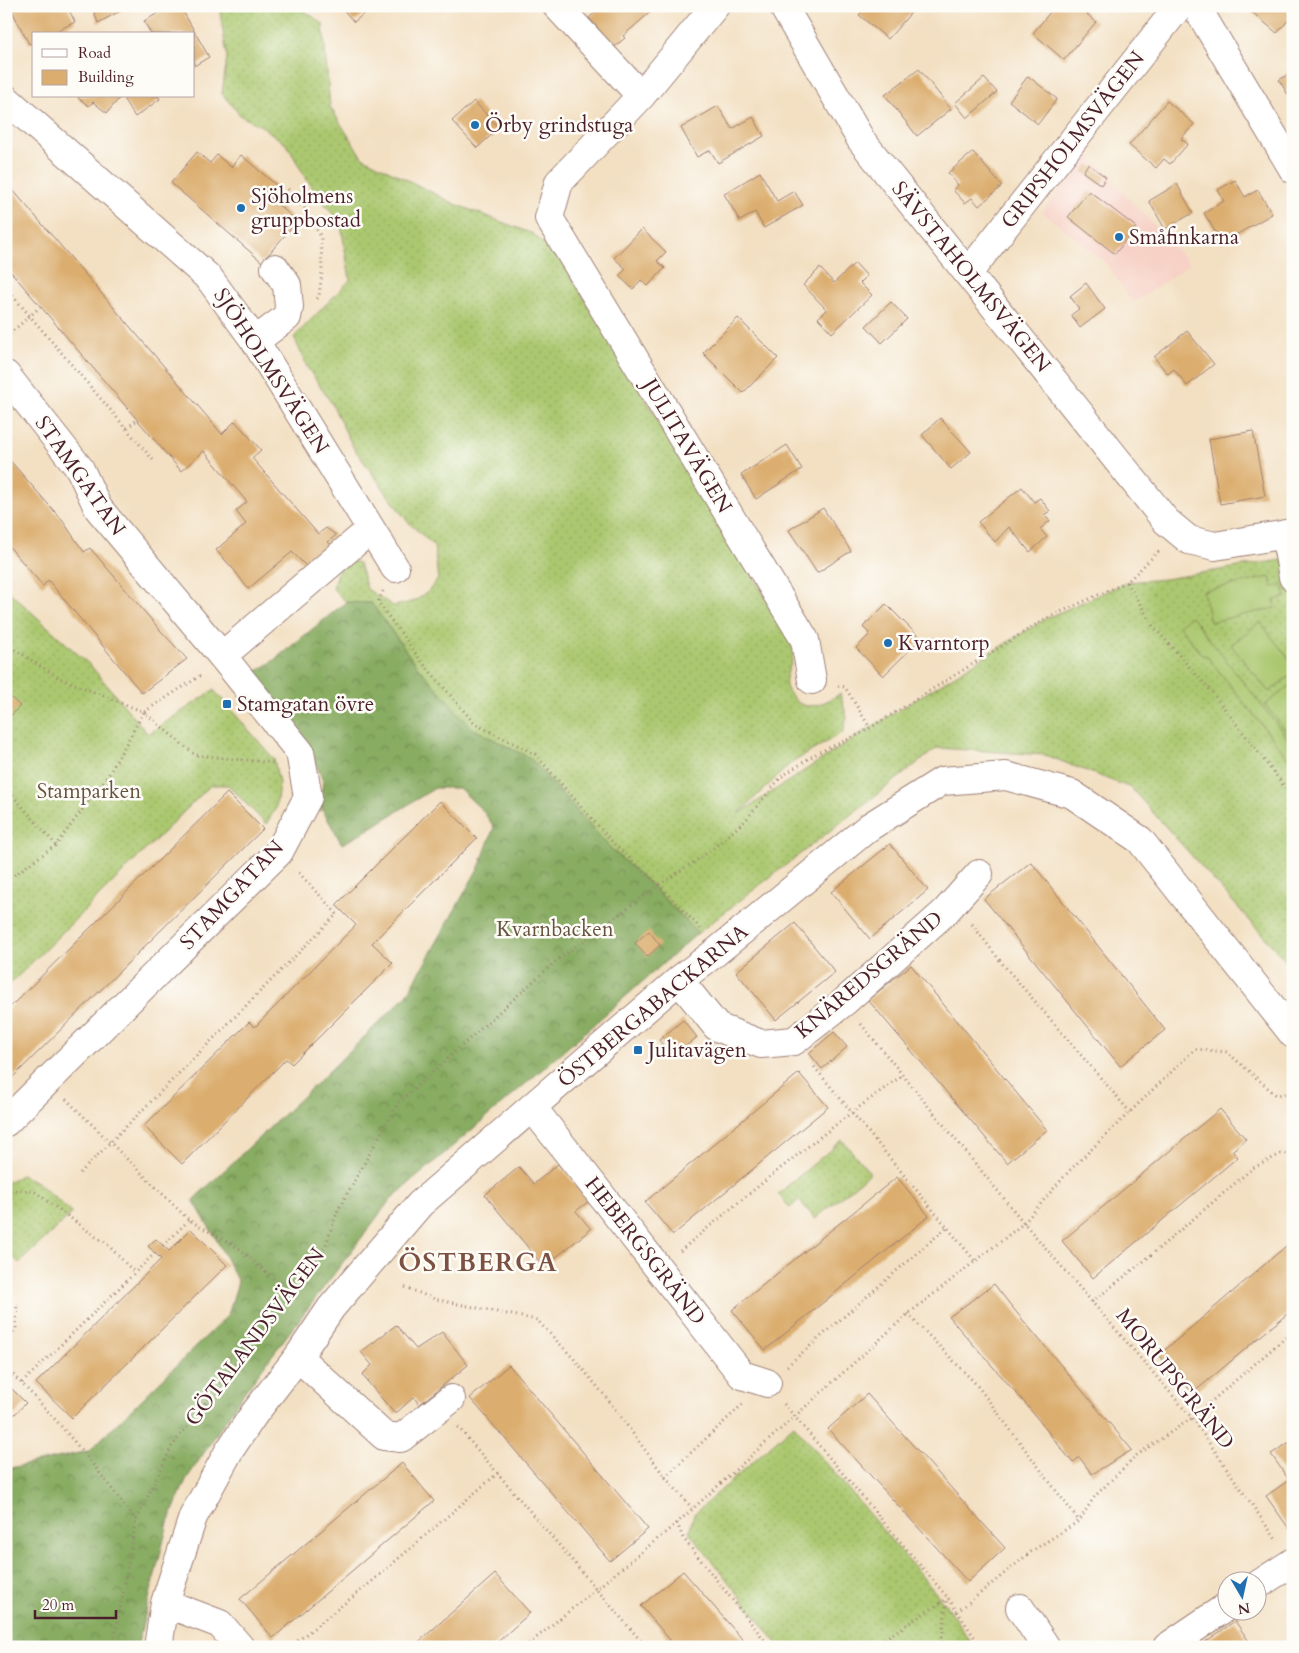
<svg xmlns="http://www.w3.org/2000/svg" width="1299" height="1653" viewBox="0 0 1299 1653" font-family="Cardo,serif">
<defs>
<pattern id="grass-dots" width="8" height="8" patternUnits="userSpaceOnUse" patternTransform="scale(1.25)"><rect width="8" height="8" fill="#abc86f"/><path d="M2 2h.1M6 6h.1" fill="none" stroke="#95ab60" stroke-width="1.8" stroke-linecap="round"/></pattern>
<pattern id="forest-crowns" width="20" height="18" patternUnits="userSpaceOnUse" patternTransform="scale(1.25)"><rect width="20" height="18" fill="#88ac62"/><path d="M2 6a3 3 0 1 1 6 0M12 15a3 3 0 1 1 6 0" fill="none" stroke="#718b51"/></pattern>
</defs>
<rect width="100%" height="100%" fill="#fdfcf7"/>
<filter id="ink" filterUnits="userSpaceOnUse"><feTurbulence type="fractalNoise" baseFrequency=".02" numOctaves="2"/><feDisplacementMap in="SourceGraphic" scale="10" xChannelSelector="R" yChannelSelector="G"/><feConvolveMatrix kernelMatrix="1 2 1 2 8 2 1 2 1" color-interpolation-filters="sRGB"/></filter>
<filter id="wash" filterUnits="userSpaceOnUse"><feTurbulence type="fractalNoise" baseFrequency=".0096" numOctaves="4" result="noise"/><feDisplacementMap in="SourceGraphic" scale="20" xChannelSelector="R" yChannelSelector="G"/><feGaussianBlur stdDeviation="1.12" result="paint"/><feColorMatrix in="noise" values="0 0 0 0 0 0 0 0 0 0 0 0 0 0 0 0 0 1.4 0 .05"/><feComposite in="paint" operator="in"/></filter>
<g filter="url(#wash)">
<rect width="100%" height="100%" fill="#f3e0c3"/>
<!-- built -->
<path fill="#f7d1c6" d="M1086,155L1112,177L1117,186L1190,264L1133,303L1105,262L1042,212Z"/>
<!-- grass -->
<path fill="url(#grass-dots)" stroke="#7a744d" d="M219,6H298L323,24L330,107L362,157L455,204L533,234L559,257L790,637C792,645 794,652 792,660C790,669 784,677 786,686C787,690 790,694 792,696C804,715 826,702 840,694L847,717L843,732L790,764L738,814L862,733L1045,619L1127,582L1165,579L1293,558V969L1131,788L1045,755L937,748L698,933L650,884L612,850L531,759L472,728L417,666L371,603L346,602L333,589L336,575L344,559L359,563L367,589L393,606C417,602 424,598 438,579L434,546L407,521L353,447L332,404L307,367L294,337L350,280L341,225L307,180L287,145L263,127L241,116L222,94L227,56Z
M6,589L91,666L148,734L214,690L274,759L279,783L276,808L266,824L228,785H211L6,988Z
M842,1140L870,1173L815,1219L799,1200L790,1208L778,1194Z
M21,1175L37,1182L72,1213L19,1263L6,1251V1183Z
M794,1425L946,1605L974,1647H780L689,1532L694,1514Z"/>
<!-- forest -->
<path fill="url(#forest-crowns)" stroke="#696646" d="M346,602L371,603L417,666L472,728L531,759L612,850L648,882L698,933L544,1068L391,1199L245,1391L186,1480L168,1523L137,1647H6V1469L89,1451L228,1315L238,1282L215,1237L193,1200L319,1081L407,995L480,865L494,827L483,811L459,788H435L361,834L342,844L320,806L323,780L310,751L251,674L269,664Z"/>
<!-- garden -->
<path fill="#abc86f" stroke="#7a744d" d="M1270,577L1272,587L1283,585L1286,597L1274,600L1275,608L1210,622L1203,591Z
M1191,616L1293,745V764L1206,655L1203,656L1179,625Z
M1260,622L1293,664V673L1269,692L1231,645Z
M1293,683V740L1265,705Z"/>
<g id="blocks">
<!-- building -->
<path fill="#dbad6e" d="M21,6H67L75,22L50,34H34V42L29,44L12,11Z
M92,6H120L122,10L98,23Z
M171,6H180L209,57L194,66V34H151L144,21Z
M340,6H373L354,22Z
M596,6H653L655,8L623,36L625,38L614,47L589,18L600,8Z
M867,6H917L888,39L859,15Z
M1055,6H1078L1096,22L1064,60L1033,33Z
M1248,6H1293V15L1277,33L1247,8Z
M919,69L951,109L917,136L885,95Z
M1293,71V103L1279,80Z
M1028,76L1057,99L1038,124L1009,101Z
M984,78L997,92L967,118L955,103Z
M79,96H121L107,113L93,102L89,106L78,98Z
M130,96H158L160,99L135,117L124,100Z
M474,101L499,128L477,148L452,121Z
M1167,101L1194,124L1181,139L1188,144L1170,164L1164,159L1156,168L1129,145Z
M718,106L732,129L753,117L764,136L718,163L710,150L697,157L681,128Z
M197,152L210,163L217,155L231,167L241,155L276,185L267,195L297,221L262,262L171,183Z
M973,152L1002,186L979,206L972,198L965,203L953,190L958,185L948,173Z
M1088,164L1106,177L1101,185L1083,172Z
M760,172L777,201L794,191L803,205L764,228L755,212L740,221L724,194Z
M1235,180L1245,197L1258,190L1272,214L1222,243L1204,213L1224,201L1218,190Z
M6,182L222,434L235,421L261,450L252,458L318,534L326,528L336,535L328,542L332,546L307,567L292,552L248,589L235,571L216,550L246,524L236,511L247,502L204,451L181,471L6,266Z
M1177,184L1193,213L1165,229L1149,201Z
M1089,191L1136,227L1115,254L1068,217Z
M642,229L666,252L657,261L665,268L648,286L641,280L633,289L619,276L626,269L614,258Z
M855,263L867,276L860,283L872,295L832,333L818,318L827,310L803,285L820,268L834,283Z
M1086,283L1105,309L1080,328L1071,315L1079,309L1070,296Z
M891,302L907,319L882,343L866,326Z
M738,318L778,358L743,393L703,353Z
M1187,331L1214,364L1187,386L1174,369L1168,374L1154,357Z
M940,418L971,452L951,469L922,435Z
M1253,431L1265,496L1220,504L1209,439Z
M787,445L802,469L756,499L741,475Z
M6,456L62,520L84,552L90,548L160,630L187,659L142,693L48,580L43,586L6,543Z
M1022,487L1034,502L1040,498L1050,511L1044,515L1050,521L1040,529L1047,537L1030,552L1009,527L995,542L978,522Z
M823,508L851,551L817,573L789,530Z
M886,604L921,639L883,676L856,648L870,634L863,627Z
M6,693L20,706L6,721Z
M227,793L263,829L6,1084V1011Z
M440,801L477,838L372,943L393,963L292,1064L286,1059L182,1164L144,1126L249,1022L255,1027L356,925L336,905Z
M890,844L928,890L870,939L831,892Z
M1031,862L1165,1030L1120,1066L984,899Z
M795,923L835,972L776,1020L736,972Z
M649,931L660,945L647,957L635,943Z
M911,965L1047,1130L1007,1163L868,1000Z
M683,1020L697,1037L673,1057L659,1040Z
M834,1032L847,1047L822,1069L809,1053Z
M799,1073L828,1107L673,1235L645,1202Z
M1220,1109L1246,1139L1232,1151L1238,1157L1093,1278L1062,1241Z
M558,1164L589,1201L576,1211L591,1229L544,1267L485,1195L519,1167L534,1184Z
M897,1177L929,1216L765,1350L732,1310Z
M191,1229L227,1265L72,1418L36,1383L161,1259L148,1246L156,1239L169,1251Z
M1293,1240V1309L1193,1393L1159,1355Z
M994,1284L1012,1307L1132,1450L1092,1474L1079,1457L1073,1463L1025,1403L949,1317Z
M396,1325L416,1349L442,1332L468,1365L419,1405L414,1397L395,1414L362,1375L372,1365L361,1352Z
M509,1365L648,1529L610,1561L470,1398Z
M6,1383L26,1403L6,1423Z
M867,1394L1005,1548L968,1582L828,1429Z
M1293,1440V1528L1290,1530L1266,1496L1289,1480L1271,1454Z
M402,1463L434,1501L273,1638L240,1599Z
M683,1571L749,1647H676L659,1627L641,1606Z
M495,1574L530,1613L492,1647H413Z
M1235,1621L1253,1647H1198Z"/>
</g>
</g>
<g filter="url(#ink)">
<use href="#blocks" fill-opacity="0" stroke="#9e8077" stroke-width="1"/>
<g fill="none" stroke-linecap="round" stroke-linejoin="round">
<!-- minor casing -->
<g stroke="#9e8077" stroke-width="30">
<path id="minor" d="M557,6L641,96
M715,6L641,96L559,182L549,218L805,640L812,680
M783,6L861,140L1166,521L1189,540L1215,546L1293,533
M1196,6L1293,169
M6,99L209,278L255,341L395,568
M968,273L1179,6
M255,341L287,317L289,307L287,285L275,268
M6,375L80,469L98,508L222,656L300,752L308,797L279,852L6,1122
M1285,534L1293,577
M222,656L371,529
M679,980L717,1027L761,1044L794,1041L844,1002L945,912L979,874
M532,1107L742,1375L767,1383
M298,1357L384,1436L401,1438L451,1399
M1256,1586L1293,1562
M165,1603L220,1624L240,1647
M1020,1608L1046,1647
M158,1647L165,1603L193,1517L229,1451L254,1414L298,1357L331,1308L420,1204L679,980L716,952L869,827L942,781L1006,776L1072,794L1140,840L1293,1034
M1167,1647L1226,1607"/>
</g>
<!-- path -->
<path stroke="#9e8077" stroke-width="3" stroke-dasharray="1 4" stroke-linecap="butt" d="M288,189L305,209L321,237L322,272L319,296L316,300
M6,288L154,461
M6,337L40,307
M127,428L137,420
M1127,582L1153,626L1211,691L1281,782L1293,800
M383,591L378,602L422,662L475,724L535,754L616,846L659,885L702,930
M6,644L59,678L144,712L203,674
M838,686L845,687L870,728
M6,788L56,845
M6,881L56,845L109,774L144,712L195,755L274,763
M972,924L1001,962L1130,1112
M861,1024L1024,1223L1192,1418L1277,1541
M811,1063L975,1261
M66,1099L189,1220L240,1249L289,1293
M80,1173L337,914L298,872
M6,1193L12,1190L34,1191L96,1237L105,1242L135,1273
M163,1246L189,1220
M680,1251C753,1190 826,1130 903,1075
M405,1287L434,1299L537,1320L575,1360L606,1397L665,1477L692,1508
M1092,1302L1144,1261L1253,1168L1281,1154L1293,1153
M908,1314L976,1384L1079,1521
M6,1339L16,1329L17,1303
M787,1366L947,1227
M6,1368C53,1413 98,1469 136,1521
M22,1383L155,1253
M784,1404L948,1598L981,1647
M458,1427L646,1647
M665,1477L744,1403
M677,1523L683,1538L770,1647
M957,1612L1032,1551L1079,1521L1095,1496L1137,1455L1192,1418L1293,1331
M113,1647L136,1521L172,1446L325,1247L338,1210L398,1103L556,961L659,885L709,852L746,820L781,777L817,753L862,733L1045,619L1127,582L1159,551
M290,1647L370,1583L498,1473
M525,1647L677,1523L908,1314L1024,1223L1069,1171L1195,1049L1227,1052L1276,1095L1293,1093
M872,1647L948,1598
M941,1647L947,1599"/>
<!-- minor -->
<use href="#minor" stroke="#fff" stroke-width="28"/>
</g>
</g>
<!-- markers -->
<g fill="#1f6fb2" stroke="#fdfcf7" stroke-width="2">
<circle cx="475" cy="125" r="5"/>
<circle cx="241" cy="208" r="5"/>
<circle cx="1119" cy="237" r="5"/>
<circle cx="888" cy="643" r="5"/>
<rect x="222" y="699" width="10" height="10" rx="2.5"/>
<rect x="633" y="1045" width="10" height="10" rx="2.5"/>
</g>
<g text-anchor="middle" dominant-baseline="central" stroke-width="5" stroke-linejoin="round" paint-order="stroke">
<!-- poi labels -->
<g font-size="21" fill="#4a1f2b" stroke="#fdfcf7" text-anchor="start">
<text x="485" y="125">Örby grindstuga</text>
<text x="251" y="196">Sjöholmens<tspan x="251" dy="24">gruppbostad</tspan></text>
<text x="1129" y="237">Småfinkarna</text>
<text x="898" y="643">Kvarntorp</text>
<text x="237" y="704">Stamgatan övre</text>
<text x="648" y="1050">Julitavägen</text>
</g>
<!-- street labels -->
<g font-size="21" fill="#4a1f2b" stroke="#fdfcf7">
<text transform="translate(1073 140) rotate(-52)">GRIPSHOLMSVÄGEN</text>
<text transform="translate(971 277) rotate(51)">SÄVSTAHOLMSVÄGEN</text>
<text transform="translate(271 371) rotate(57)">SJÖHOLMSVÄGEN</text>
<text transform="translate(687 446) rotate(59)">JULITAVÄGEN</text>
<text transform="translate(80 476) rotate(55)">STAMGATAN</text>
<text transform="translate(232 895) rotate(-47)">STAMGATAN</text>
<text transform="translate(869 975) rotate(-40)">KNÄREDSGRÄND</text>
<text transform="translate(653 1006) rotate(-40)">ÖSTBERGABACKARNA</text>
<text transform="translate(645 1251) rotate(52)">HEBERGSGRÄND</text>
<text transform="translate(255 1337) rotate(-53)">GÖTALANDSVÄGEN</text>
<text transform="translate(1175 1379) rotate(51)">MORUPSGRÄND</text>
</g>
<!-- park labels -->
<g font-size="21" fill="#67523f" stroke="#fdfcf7">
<text x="89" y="791">Stamparken</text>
<text x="555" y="929">Kvarnbacken</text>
</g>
<!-- district labels -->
<g font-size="26" font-weight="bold" letter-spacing="1" fill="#7d5142" stroke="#fdfcf7">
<text x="478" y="1262">ÖSTBERGA</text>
</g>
</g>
<!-- margin -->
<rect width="1299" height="1653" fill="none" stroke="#fdfcf7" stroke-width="25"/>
<!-- legend -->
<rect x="32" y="32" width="162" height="65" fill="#fdfcf7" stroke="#b5a4a5"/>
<rect x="42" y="49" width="25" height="8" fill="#ffffff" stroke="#b5a4a5"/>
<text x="78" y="58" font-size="15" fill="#4a1f2b">Road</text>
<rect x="42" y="70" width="25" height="15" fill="#dbad6e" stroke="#b5a4a5"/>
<text x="78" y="82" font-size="15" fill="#4a1f2b">Building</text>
<!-- north arrow -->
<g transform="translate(1242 1596) rotate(171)"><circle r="24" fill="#fdfcf7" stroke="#b5a4a5"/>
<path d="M0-4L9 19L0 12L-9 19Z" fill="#1f6fb2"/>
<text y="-8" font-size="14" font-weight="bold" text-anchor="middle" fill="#4a1f2b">N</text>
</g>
<!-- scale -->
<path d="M35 1610v8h81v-8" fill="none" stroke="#4a1f2b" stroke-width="2.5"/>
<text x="42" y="1610" font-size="15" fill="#4a1f2b" stroke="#fdfcf7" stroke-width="4" paint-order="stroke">20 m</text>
</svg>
